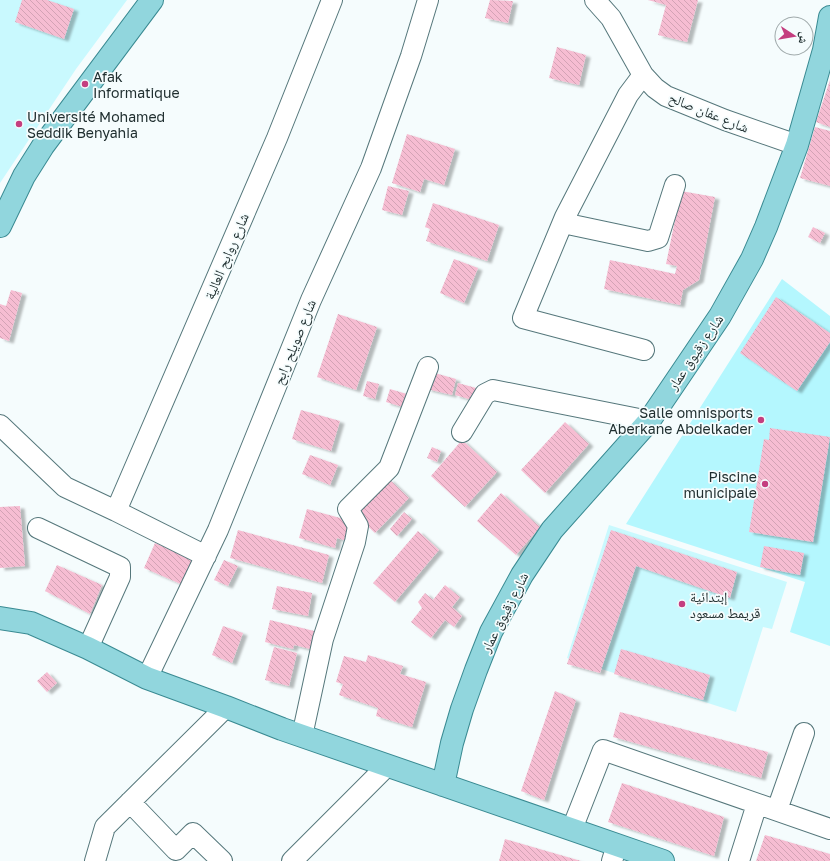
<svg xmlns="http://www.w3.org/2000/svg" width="830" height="861" viewBox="0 0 830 861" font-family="'Golos Text','Noto Naskh Arabic',sans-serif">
<defs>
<pattern id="building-back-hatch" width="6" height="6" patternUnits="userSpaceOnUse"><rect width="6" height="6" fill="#f6bdd2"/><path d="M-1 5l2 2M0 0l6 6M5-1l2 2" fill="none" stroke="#d3a3b5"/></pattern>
<filter id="shadow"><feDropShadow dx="4.5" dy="2.5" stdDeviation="1" flood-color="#0004"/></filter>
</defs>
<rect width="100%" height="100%" fill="#f5fcfd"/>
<!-- built -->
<path fill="#c9f9fe" d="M0,0H127L76,69L0,183Z
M609,525L787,582L772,629L763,627L736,712L567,658Z"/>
<!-- grass -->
<path fill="#b4f7fe" d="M782,279L830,316V646L790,632L805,582L626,524Z"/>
<!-- building -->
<path fill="url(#building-back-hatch)" filter="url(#shadow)" d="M22,0H47L74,9L64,39L15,22Z
M490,0L513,1L508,23L485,18Z
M648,0H698L687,42L658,35L666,5Z
M557,47L586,55L579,85L549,78Z
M830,80V127L816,122Z
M815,127L830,131V186L800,178Z
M407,134L455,149L444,185L424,179L420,192L392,183Z
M388,186L409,191L402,215L382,210Z
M681,191L715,197L699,280L683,290L680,305L604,289L610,260L675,274L677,266L666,264Z
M433,203L499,225L487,261L426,241L430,229L425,227Z
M813,227L825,233L820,243L808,237Z
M454,259L478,268L464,303L440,293Z
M11,290L22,293L9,341L0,338V304L6,306Z
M776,297L830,333V342L797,391L740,353Z
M338,314L377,327L356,390L317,377Z
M431,372L456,379L452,395L427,389Z
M367,381L379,384L375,399L363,396Z
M458,383L476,388L472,400L455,395Z
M390,389L410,395L406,408L386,402Z
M301,410L340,421L331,451L292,439Z
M565,422L589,444L545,493L521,470Z
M770,428L830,437L813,542L749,532L764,439L769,440Z
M462,440L497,472L465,507L431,476Z
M432,447L441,451L437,462L427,458Z
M310,455L338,465L330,485L302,474Z
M389,479L409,498L375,533L355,514Z
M501,493L540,527L516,555L477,521Z
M20,506L25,566L0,568V507Z
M307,509L355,522L350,542L337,538L335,548L299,538Z
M404,512L412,519L397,536L390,529Z
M238,530L329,555L322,583L230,558Z
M611,530L737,572L730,598L636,566L600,673L567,664Z
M418,531L439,550L395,602L373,583Z
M155,543L194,560L183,585L144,568Z
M764,546L804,553L800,575L760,567Z
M224,560L238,566L228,586L214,580Z
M57,565L102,585L90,614L45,591Z
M445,585L460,597L452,607L462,616L454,627L445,620L431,638L411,622L422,608L418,602L425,593L433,600Z
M277,586L312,593L308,616L272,609Z
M270,620L318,632L314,650L294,645L293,649L265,642Z
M223,626L243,633L232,663L212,655Z
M274,647L297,653L289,686L265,680Z
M621,649L710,675L703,700L614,674Z
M368,655L403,666L400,674L426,682L412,727L376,716L378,708L339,695L343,684L336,682L344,656L366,662Z
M47,672L57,683L47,692L37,681Z
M555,691L576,700L544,800L521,791Z
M620,712L768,752L761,778L613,737Z
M622,783L724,817L714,856L608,822Z
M765,835L830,854V861H756Z
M505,839L581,861H499Z"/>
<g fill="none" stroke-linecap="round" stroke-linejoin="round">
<!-- minor casing -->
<g stroke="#55777b" stroke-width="22">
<path id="minor" d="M595,0L611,18L643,75L655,88L666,96L725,120L797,145
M643,75L628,95L565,217L523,318L644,350
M563,223L648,241L658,238L675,185
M0,425L65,487L116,511L206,556
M462,432L485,394L493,390L649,421
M116,511L277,138L332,0
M38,528L120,567V577L88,648
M147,678L218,530L311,300L371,168L411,56L428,0
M302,736L323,639L355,542L358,526L348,509L389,468L428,367
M130,802L176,850L193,833L222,861
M777,810L804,733
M572,829L603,750L830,829
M95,861L105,827L226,707
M292,861L387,766
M612,861L617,845
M739,861L757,804"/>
</g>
<!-- major casing -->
<g stroke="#398a92" stroke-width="24">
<path id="major" d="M0,226L24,176L43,146L152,0
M0,618L31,623L88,648L147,678L226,707L282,729L663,861
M443,785L452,743L462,709L476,670L491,632L522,575L552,530L649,421L720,316L752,259L766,227L797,145L824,50L830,17"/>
</g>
<!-- minor -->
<use href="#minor" stroke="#fff" stroke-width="20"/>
<!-- major -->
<use href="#major" stroke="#91d6dd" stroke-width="22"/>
</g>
<!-- markers -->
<g fill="#c43e7f" stroke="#f5fcfd" stroke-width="1.5">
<circle cx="85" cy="84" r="4"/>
<circle cx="19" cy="124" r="4"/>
<circle cx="761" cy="420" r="4"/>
<circle cx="765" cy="484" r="4"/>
<circle cx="682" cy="604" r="4"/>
</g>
<g text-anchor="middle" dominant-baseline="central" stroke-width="3.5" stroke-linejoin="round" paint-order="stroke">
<!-- poi labels -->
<g font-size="14" fill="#202f30" stroke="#f5fcfd" text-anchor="start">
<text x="93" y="76">Afak<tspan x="93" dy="16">Informatique</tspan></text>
<text x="27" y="116">Université Mohamed<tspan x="27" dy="16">Seddik Benyahia</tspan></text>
<text x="753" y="412" text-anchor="end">Salle omnisports<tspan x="753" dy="16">Aberkane Abdelkader</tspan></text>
<text x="757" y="476" text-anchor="end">Piscine<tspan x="757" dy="16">municipale</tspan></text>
<text x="690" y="596">إبتدائية<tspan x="690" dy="16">قريمط مسعود</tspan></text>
</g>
<!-- street labels -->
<g font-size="14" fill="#202f30" stroke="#f5fcfd">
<text transform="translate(709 112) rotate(22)">شارع عفان صالح</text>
<text transform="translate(226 256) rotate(-67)">شارع روابح العالية</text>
<text transform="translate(294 342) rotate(-68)">شارع صويلح رابح</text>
<text transform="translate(695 352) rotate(-56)">شارع زقيوق عمار</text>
<text transform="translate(504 612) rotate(-63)">شارع زقيوق عمار</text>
</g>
</g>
<!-- north arrow -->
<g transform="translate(794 36) rotate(102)"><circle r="19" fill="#f5fcfd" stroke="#a0aaab"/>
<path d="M0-3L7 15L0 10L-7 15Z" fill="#c43e7f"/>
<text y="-6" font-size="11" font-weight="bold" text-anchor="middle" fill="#202f30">ش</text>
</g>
</svg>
